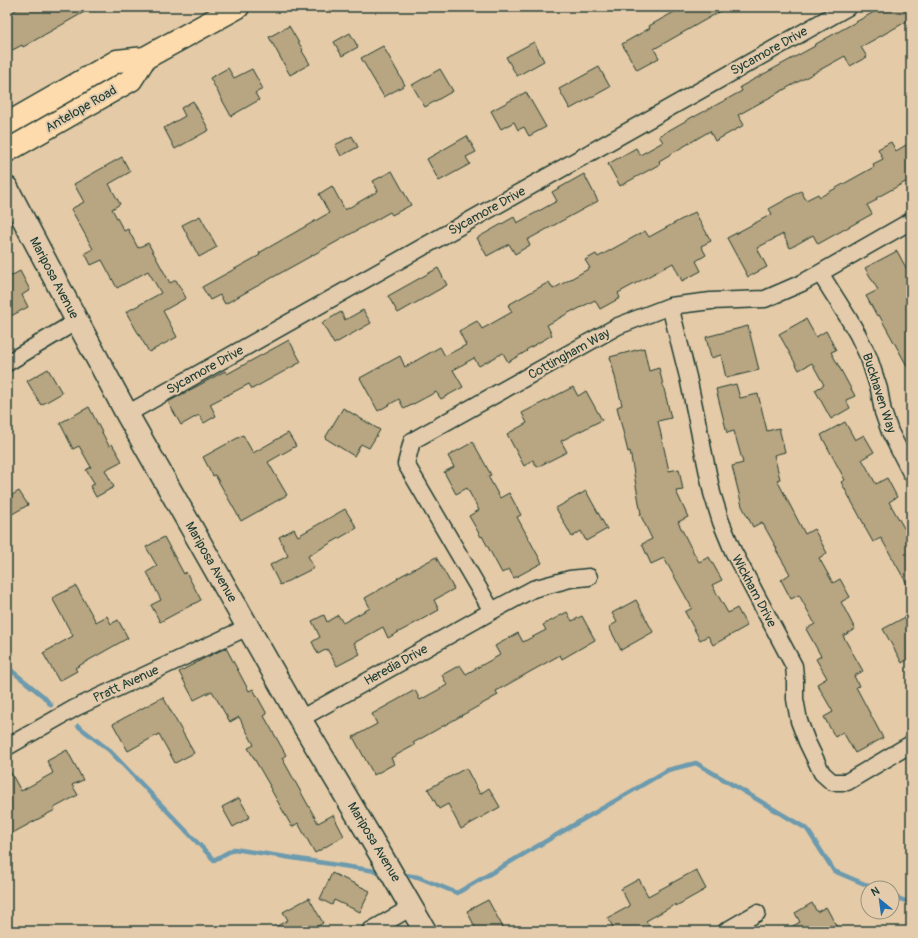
<svg xmlns="http://www.w3.org/2000/svg" width="918" height="938" viewBox="0 0 918 938" font-family="Pangolin,sans-serif">
<rect width="100%" height="100%" fill="#e4caa6"/>
<filter id="ink" filterUnits="userSpaceOnUse"><feTurbulence type="fractalNoise" baseFrequency=".025" numOctaves="2"/><feDisplacementMap in="SourceGraphic" scale="8" xChannelSelector="R" yChannelSelector="G"/><feConvolveMatrix kernelMatrix="1 2 1 2 8 2 1 2 1" color-interpolation-filters="sRGB"/></filter>
<g filter="url(#ink)">
<g fill="none" stroke-linecap="round" stroke-linejoin="round">
<!-- stream -->
<path stroke="#6c9aae" stroke-width="4.5" d="M7,667L43,696L51,705
M78,726L109,750L214,860L234,849L382,872
M399,874L418,877L457,893L668,770L696,763L807,829L834,871L874,888
M892,896L911,903"/>
</g>
<!-- building -->
<path fill="#b8a581" stroke="#1f3d34" d="M21,7H93L23,47L22,45L7,53V15Z
M683,7H728L654,49L659,58L637,70L622,44L650,28L649,26Z
M883,7H911V19L861,47L867,57L850,66L845,56L738,115L744,125L715,141L710,131L659,161L660,164L620,186L608,164L636,148L640,155L663,142L659,136L694,116V117L742,91L740,87L815,46L814,45Z
M289,26L303,50L302,51L310,64L290,75L269,37Z
M350,33L358,47L342,56L334,42Z
M534,42L544,61L517,76L506,57Z
M383,46L405,85L384,97L361,58Z
M599,67L610,87L570,109L559,89Z
M228,68L234,78L252,69L263,89L255,93L259,100L231,116L210,78Z
M440,69L453,91L425,107L412,85Z
M526,92L546,127L529,136L524,127L518,130L514,122L501,129L491,111Z
M193,101L209,130L175,149L164,128L185,116L181,108Z
M352,136L358,147L341,156L335,145Z
M467,136L476,152L466,157L470,164L439,181L427,159Z
M891,142L896,151L911,142V179L876,198L877,200L867,205L872,214L818,244L813,235L790,248L783,234L757,248L767,267L748,277L727,238L772,214L769,209L801,191L806,200L818,194L820,197L874,167L873,164L883,159L878,149Z
M122,157L130,172L109,184L120,204L112,209L124,231L128,229L138,248L148,243L170,283L176,280L186,298L163,311L177,337L149,352L126,312L161,293L148,271L117,288L102,260L91,265L85,253L93,249L71,209L84,202L74,184Z
M392,171L411,205L392,215L390,212L225,304L220,295L210,300L202,287L260,255L259,253L329,213L319,194L332,186L345,210L378,191L373,181Z
M584,174L598,201L527,240L530,245L515,254L509,244L487,256L477,238L514,217L517,223L557,201L552,192Z
M695,212L711,241L701,246L706,255L696,261L701,271L682,281L673,263L618,293L620,298L600,309L595,300L574,311V310L547,325L552,335L526,350L527,351L508,362L503,353L479,366L474,358L453,370L463,387L441,399L436,392L404,409L399,399L378,411L360,378L400,356L405,367L440,347L445,356L466,345L459,331L477,321L482,329L512,312L508,305L549,282L553,289L590,268L585,260L596,254L598,257L645,231L649,237Z
M200,216L217,247L199,257L182,225Z
M897,251L911,277V373L879,315L877,316L866,296L878,290L865,268Z
M438,268L447,285L398,313L388,296Z
M20,271L30,290L22,295L28,307L7,318V278Z
M363,310L371,323L334,344L322,323L341,312L345,320Z
M806,319L816,337L826,331L836,350L831,352L855,396L846,400L850,408L831,419L815,390L824,385L812,363L799,370L779,334Z
M748,326L759,370L726,378L721,355L711,358L706,337Z
M289,340L301,362L252,389L249,384L210,404L216,416L204,423L199,415L181,425L168,402L225,371L227,374Z
M644,348L649,371L659,368L671,418L658,421L669,471L679,469L683,490L676,491L688,517L678,522L690,546L699,562L709,557L722,580L712,585L728,613L737,608L747,626L713,645L708,636L700,640L685,612L692,608L664,558L651,564L642,544L652,539L640,514H641L630,451L628,452L617,407L622,405L610,357Z
M48,369L62,393L41,405L27,381Z
M736,384L740,398L758,394L767,431L779,428L785,452L774,455L780,479L777,480L805,534L814,529L827,553L819,558L833,583L840,579L850,597L841,602L855,629L843,636L863,671L854,676L859,686L856,687L883,738L855,753L843,732L835,737L824,717L833,712L817,684L827,678L816,659L821,656L806,629L815,624L799,595L791,599L781,580L790,574L776,550L777,549L762,522L753,527L742,506L732,466L743,463L734,431L727,433L716,389Z
M573,387L578,396L586,391L602,420L561,441L567,452L537,467L533,460L524,466L507,434L527,423L522,413Z
M89,407L109,446L112,444L122,461L105,470L114,487L96,497L90,486L95,484L86,470L91,467L79,446L73,449L60,423Z
M343,408L380,430L369,448L361,444L354,456L325,438Z
M845,422L855,440L864,435L874,452L862,459L876,484L887,478L897,497L889,502L904,528L911,524V591L881,538L873,542L864,526H865L841,482L845,480L821,435Z
M288,433L296,446L268,462L287,495L241,521L215,475L213,476L203,457L243,435L253,453Z
M473,442L491,475L488,476L500,498L509,493L521,515L517,517L542,563L514,578L509,569L502,573L482,536L481,537L469,516L479,510L467,488L456,494L444,472L454,467L448,456Z
M19,491L28,505L7,517V498Z
M586,491L607,529L586,541L581,531L572,537L556,508Z
M345,509L357,528L308,556L314,568L280,585L270,565L288,556L279,537L294,529L298,536Z
M164,537L184,574L186,572L201,600L160,622L151,605L161,600L147,572L157,566L146,547Z
M436,557L454,589L434,600L439,610L388,638L383,627L354,643L360,654L337,666L327,649L318,654L312,642L320,637L312,621L324,615L327,622L338,615L343,623L370,608L365,598L398,579L397,578Z
M76,586L96,622L107,616L111,624L118,620L128,638L75,668L77,671L59,681L43,653L73,636L52,598Z
M636,600L653,632L621,650L609,627L617,622L612,613Z
M567,612L572,621L582,616L595,640L562,659L560,655L496,691L498,695L413,743L415,745L391,758L394,764L374,775L353,737L377,724L372,714L415,690L420,700L447,685L442,675L460,665L466,674L500,655L495,646L518,633L523,642L546,630L543,625Z
M911,614V657L902,663L883,629Z
M226,648L249,691L253,689L267,714L264,716L286,755L282,758L318,823L333,815L344,836L315,853L298,823L292,827L269,786H270L248,748L254,745L239,717L230,722L212,691L194,700L179,672L205,658Z
M163,697L194,753L175,763L159,734L128,751L113,724Z
M67,750L83,780L72,785L78,795L54,808L55,810L7,836V766L21,791L53,773L47,761Z
M466,768L480,794L489,788L500,807L461,829L448,804L439,809L428,789Z
M239,798L250,817L233,827L222,807Z
M696,870L706,889L676,906V904L646,921L652,931H615L608,918L630,906L621,889L639,879L648,896Z
M332,873L370,891L360,912L334,900L332,905L320,899Z
M309,898L323,923L309,931H268L288,920L283,912Z
M488,900L505,931H477L467,911Z
M812,903L817,912L826,907L837,927L829,931H784L800,922L795,913Z"/>
<g fill="none" stroke-linecap="round" stroke-linejoin="round">
<!-- street casing -->
<g stroke="#1f3d34" stroke-width="19">
<path id="street" d="M820,273L847,316L858,335L869,358L879,389L883,412L890,432L911,473
M670,306L688,377L712,493L721,522L733,551L794,666L795,677V699L799,721L807,742L822,773L832,782H847L911,744
M7,363L77,321
M127,414L848,7
M492,611L406,464L412,441L618,326L670,306L711,301L765,299L802,283L820,273L911,221
M300,719L492,611L533,589L570,579L589,577
M7,747L75,708L248,627
M370,931L412,907
M726,931L757,913"/>
</g>
<!-- secondary casing -->
<g stroke="#1f3d34" stroke-width="25">
<path id="secondary" d="M7,188L77,321L127,414L300,719L388,867L425,931"/>
</g>
<!-- primary casing -->
<g stroke="#1f3d34" stroke-width="25">
<path id="primary" d="M7,124L117,61L145,58L238,7
M7,151L131,80L145,58"/>
</g>
<!-- street -->
<use href="#street" stroke="#e3cbac" stroke-width="16"/>
<!-- secondary -->
<use href="#secondary" stroke="#e3cbac" stroke-width="22"/>
<!-- primary -->
<use href="#primary" stroke="#fedbac" stroke-width="22"/>
</g>
</g>
<g text-anchor="middle" dominant-baseline="central" stroke-width="4" stroke-linejoin="round" paint-order="stroke">
<!-- street labels -->
<g font-size="13" fill="#1f3d34" stroke="#e3cbac">
<text transform="translate(769 51) rotate(-29)">Sycamore Drive</text>
<text transform="translate(81 109) rotate(-30)">Antelope Road</text>
<text transform="translate(487 211) rotate(-29)">Sycamore Drive</text>
<text transform="translate(54 278) rotate(62)">Mariposa Avenue</text>
<text transform="translate(569 354) rotate(-29)">Cottingham Way</text>
<text transform="translate(205 370) rotate(-29)">Sycamore Drive</text>
<text transform="translate(879 393) rotate(72)">Buckhaven Way</text>
<text transform="translate(211 562) rotate(60)">Mariposa Avenue</text>
<text transform="translate(754 591) rotate(62)">Wickham Drive</text>
<text transform="translate(396 665) rotate(-29)">Heredia Drive</text>
<text transform="translate(126 684) rotate(-25)">Pratt Avenue</text>
<text transform="translate(374 842) rotate(59)">Mariposa Avenue</text>
</g>
</g>
<!-- margin -->
<rect width="918" height="938" fill="none" stroke="#e3cbac" stroke-width="24"/>
<rect x="12" y="12" width="894" height="914" fill="none" stroke="#1f3d34" stroke-width="1.5" filter="url(#ink)"/>
<!-- north arrow -->
<g transform="translate(880 900) rotate(331)"><circle r="19" fill="#e3cbac" stroke="#95927c"/>
<path d="M0-3L7 15L0 10L-7 15Z" fill="#1f6fb2"/>
<text y="-6" font-size="11" font-weight="bold" text-anchor="middle" fill="#1f3d34">N</text>
</g>
</svg>
